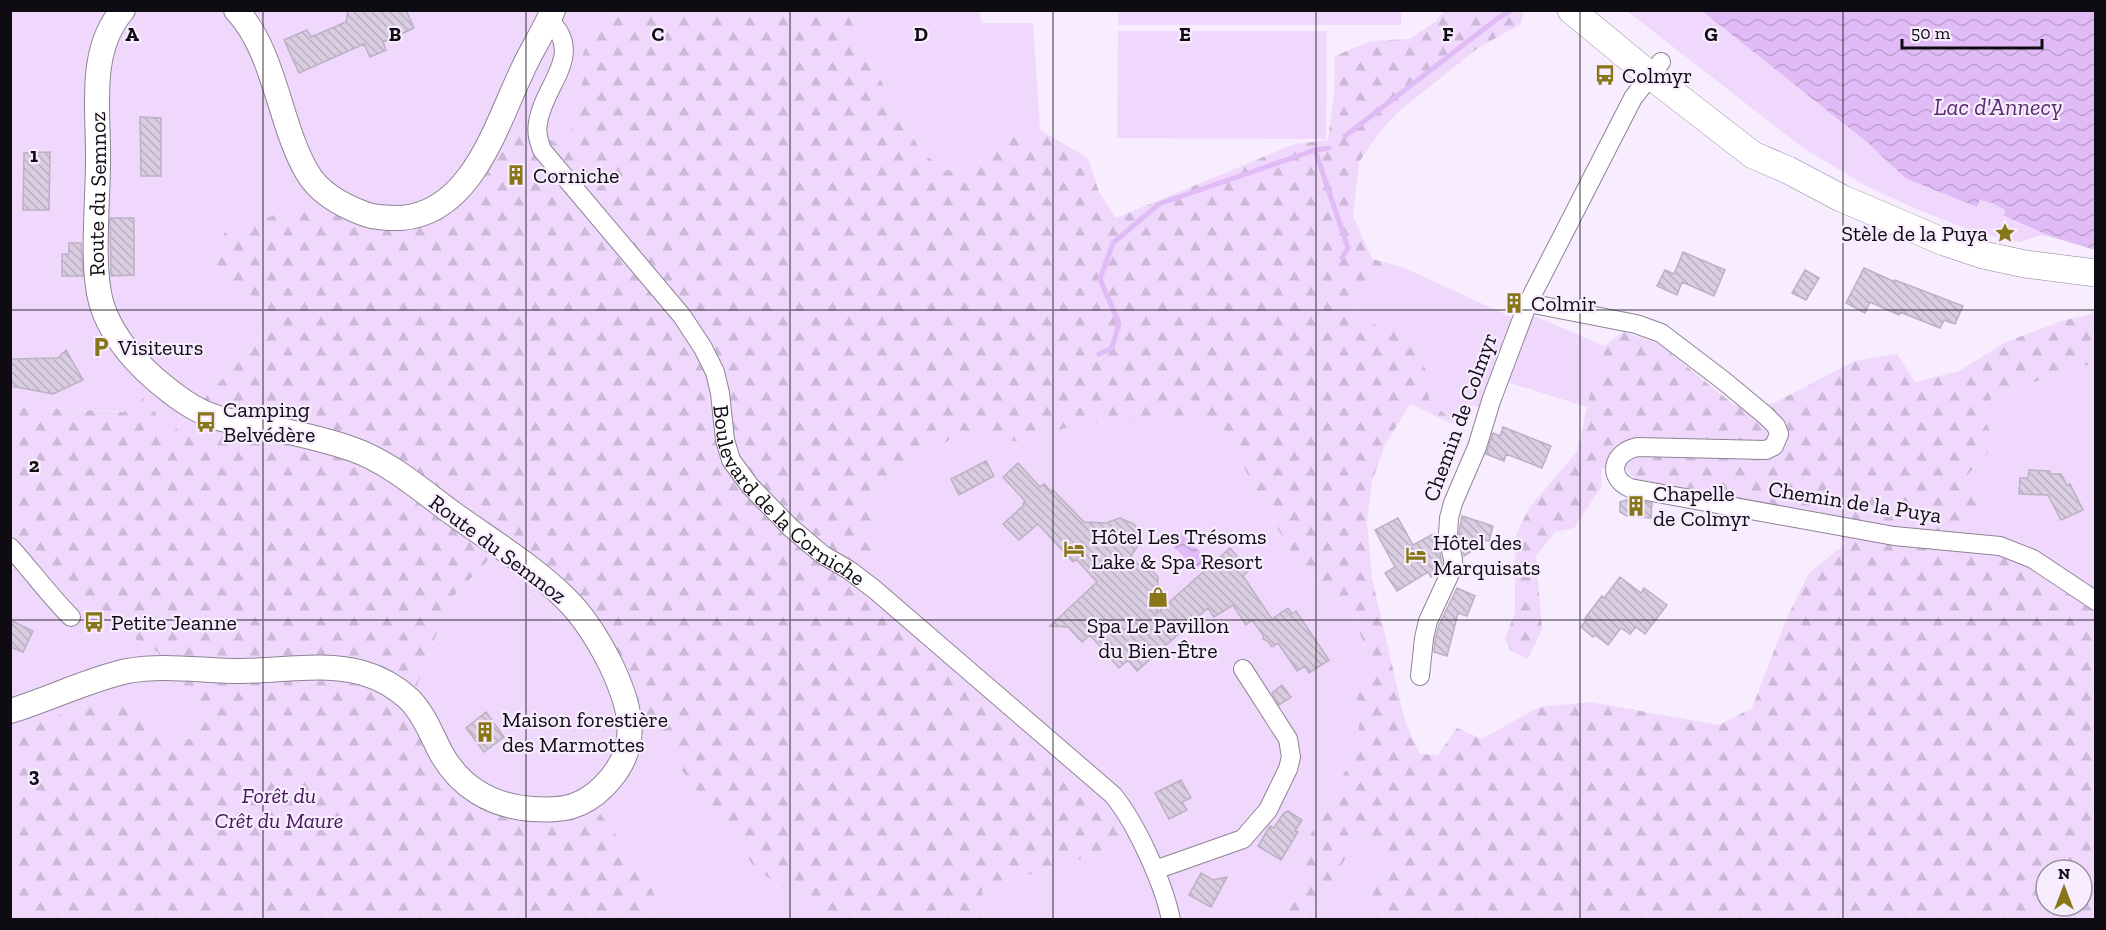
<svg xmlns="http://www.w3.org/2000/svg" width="2106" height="930" viewBox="0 0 2106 930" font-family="'Zilla Slab',serif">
<defs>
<pattern id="forest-firs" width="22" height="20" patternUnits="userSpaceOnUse" patternTransform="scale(1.5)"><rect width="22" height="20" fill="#efd8fc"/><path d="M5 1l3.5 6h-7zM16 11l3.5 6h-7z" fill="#ccb8d7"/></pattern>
<pattern id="water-waves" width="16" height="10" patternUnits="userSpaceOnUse" patternTransform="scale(1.5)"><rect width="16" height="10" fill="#e0bbf5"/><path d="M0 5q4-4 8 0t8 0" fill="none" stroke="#bf9fd1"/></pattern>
<pattern id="building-back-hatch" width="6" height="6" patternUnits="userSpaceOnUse" patternTransform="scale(1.5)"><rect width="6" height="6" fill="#dacde2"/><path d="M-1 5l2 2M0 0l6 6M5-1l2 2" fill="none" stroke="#baafc1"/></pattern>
</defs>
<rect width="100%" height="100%" fill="#f7edfe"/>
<!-- green -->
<path fill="#efd8fc" d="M10,11H626L597,20L579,64L584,75L568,147L470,186L255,296L263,336L169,436L156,413L11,406Z
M846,11H979L982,23H1033L1040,130L988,140L981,162L970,173L947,170L922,153L876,72Z
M1118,11H1401V25H1118Z
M1627,11H1702L1868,143L1905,178L1977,206L1979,200L1994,204L2005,210L2004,217L2049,236H2038L2020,242L1976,232L1921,211L1866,186L1803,148Z
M1118,31H1327L1326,139L1117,138Z
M1402,267L1516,319L1532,315L1604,346L1587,407L1491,377L1479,407L1467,405L1457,426L1428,398L1427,372L1350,319L1371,271Z
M2095,363V612L2054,585L1961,544L1958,486L1995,444L1981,411L1993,396L2072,369Z
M1217,418L1274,523L1304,572L1352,610L1373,673L1352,682L1361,712L1355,753L1304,847L1303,870L1290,908L1279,920L984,919L981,889L1121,847L1114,810L867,591L877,547L879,518L870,492L963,431L1018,442L1083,423H1152Z
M10,527L72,602L158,652L194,709L199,723L191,739L162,736L136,716L123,701L94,700L22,731L11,734Z
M494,554L527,578V595L562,624L567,615L590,642L612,687L653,732L756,869L818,913L823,919H664L646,875L590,800L483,796L411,701L449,601Z
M1360,831L1390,842L1372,892L1365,919L1311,920Z"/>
<!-- forest -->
<path fill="url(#forest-firs)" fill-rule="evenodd" d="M626,11H846L876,72L922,153L947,170L970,173L981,162L988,140L1040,130L1088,158L1099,192L1116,218L1295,144L1328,140L1334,95L1335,56L1371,41L1409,39L1435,22L1444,11H1524L1521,24L1478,48L1398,112L1379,133L1359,162L1353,216L1372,259L1402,267L1371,271L1350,319L1406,332L1427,372L1429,399L1457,426L1410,404L1385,445L1372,481L1367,522L1372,578L1405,721L1420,754L1438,755L1457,728L1482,739L1539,707L1590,702L1719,725L1752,708L1786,620L1809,573L1845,544L1836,521L1636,480L1625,469L1601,468L1602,486L1574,528L1555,532L1536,556L1542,629L1528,659L1510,650L1505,638L1515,613V537L1529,508L1577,452L1593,380L1604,346L1624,332L1659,344L1734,405L1774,403L1855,361L1897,354L1915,382L1959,371L2006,342L2062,321L2095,313V363L2072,369L1993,396L1981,412L1996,444L1958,485L1979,497L1961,544L2008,556L2095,612V919H1365L1372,892L1390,843L1361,831L1311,919H1279L1290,908L1303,870L1304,847L1355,753L1361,712L1352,682L1373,672L1352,610L1304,572L1274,523L1217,418L1152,423H1083L1018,442L963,431L870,492L879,518L877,547L867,592L1114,810L1124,832L1121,847L982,889L984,919H823L818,913L756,869L653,732L612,687L590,642L566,615L562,624L527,594V578L494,554L449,601L411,701L483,796L590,800L646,875L664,919H11V734L22,731L94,700L123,701L136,716L162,736L191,739L199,723L194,709L158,652L72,602L52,582L11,527L10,406L124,412L146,397L169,436L263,336L254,296L212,283L224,233L291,209L320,206L405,228L503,125L568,146L584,75L579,64L597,19ZM2046,870H2082V906H2046Z"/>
<!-- water -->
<path fill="url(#water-waves)" d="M1702,11H2095V250L2049,236L2004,216L2005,210L1994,204L1980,200L1977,207L1905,178L1868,143Z
M1176,532L1179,535L1181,533L1207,559L1196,569L1170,543L1172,541L1171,535Z"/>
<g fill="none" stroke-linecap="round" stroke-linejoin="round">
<!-- stream -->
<path stroke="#e0bbf5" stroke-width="5" d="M1345,136L1497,19L1512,10
M1315,150L1348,248L1342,258
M1099,354L1112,348L1119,323L1100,279L1113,243L1159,204L1315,150L1329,148"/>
</g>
<!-- building -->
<path fill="url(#building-back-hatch)" stroke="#bcb0c4" stroke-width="1.5" d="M348,10H406L414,28L383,42L386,50L370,57L364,44L299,73L284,40L307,30L311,37L346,22Z
M140,117L161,118V176H141Z
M50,152L49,210H23L24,153Z
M110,218H134V275L111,276Z
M69,243H81L83,276H62V254H69Z
M1683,252L1725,270L1714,296L1682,282L1677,295L1657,286L1665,270L1674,274Z
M1864,268L1895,282V280L1963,306L1955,324L1944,320L1940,328L1900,312L1899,315L1870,302L1865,313L1846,303Z
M1805,270L1819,278L1806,300L1792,293Z
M66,350L83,380L53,394L10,386V359L58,358Z
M1503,427L1551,446L1542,468L1506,454L1504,461L1486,454L1493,433L1500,436Z
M986,461L994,476L959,495L951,479Z
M1018,463L1040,487L1044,484L1052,492L1053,490L1084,522L1106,523L1120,518L1134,524L1138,531L1139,539L1137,547L1131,556L1144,571H1153L1158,577L1157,613L1230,548L1249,570L1243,576L1272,619L1288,608L1292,614L1296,611L1329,660L1309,673L1305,666L1297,671L1278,643L1272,647L1268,641L1263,639V635L1252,620L1246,625L1233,605L1214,617L1208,608L1137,671L1128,660L1119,668L1090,635L1082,642L1068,627L1050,626L1097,582L1076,559L1073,562L1038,524L1019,540L1003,524L1024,505L1023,504L1025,501L1003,477Z
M2029,470L2050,471V474H2061L2067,485L2070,484L2083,510L2061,520L2048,495L2019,494L2020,478H2028Z
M1629,499L1652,503L1651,518L1627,516L1620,512V502Z
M1462,516L1493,526L1489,541L1480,539L1478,547L1464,556L1459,533Z
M1398,518L1413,545L1433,534L1439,546L1442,565L1438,572L1431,577L1428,572L1397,591L1385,573L1395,567L1375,530Z
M1620,577L1641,593L1644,588L1667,605L1645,634L1636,627L1630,634L1621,628L1608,645L1595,635L1593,637L1581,627L1587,619L1585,618L1602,596L1604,598Z
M1457,588L1475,596L1467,616L1458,613L1447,656L1434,652L1435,640L1439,625Z
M10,620L33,631L23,652L10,647Z
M1282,685L1291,697L1279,705L1272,693Z
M486,712L504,737L484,752L466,728Z
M1181,780L1191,798L1182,802L1187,810L1169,819L1155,793Z
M1288,811L1302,820L1295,831L1298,832L1281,860L1258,846L1270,826L1274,828L1283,814Z
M1201,873L1213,880L1227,877L1211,907L1189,895Z"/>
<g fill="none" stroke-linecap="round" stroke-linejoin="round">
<!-- minor casing -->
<g stroke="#8f8396" stroke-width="20">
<g id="minor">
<path id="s1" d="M549,20C586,55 543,85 538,123C536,133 539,141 542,150L682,316L703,348L715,372L720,393L725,440L731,460L750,486L791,528L823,555L849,570L874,589L1113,795C1136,823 1164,884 1171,920"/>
<path d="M1528,303L1636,324L1661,333L1724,381L1765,415L1776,426L1779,434L1774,446L1766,450L1637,447C1613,452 1606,477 1630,488L1894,536L2000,546L2033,559L2096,601"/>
<path d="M10,547C31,570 49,595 71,617"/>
<path d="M1420,676L1424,638L1428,621L1453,567V560L1448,534L1449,518L1453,503L1477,447L1491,401L1528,303L1633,98L1661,62"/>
<path d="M1155,870L1243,839L1268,810L1288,769L1291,757L1288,739L1243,669"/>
</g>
</g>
<!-- secondary casing -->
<g stroke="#8f8396" stroke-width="26">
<g id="secondary">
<path d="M236,10C275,51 279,124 307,172C319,193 343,206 365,214C376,218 389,218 401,218C472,213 496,125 522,71C531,51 544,31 553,10"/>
<path id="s2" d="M10,711C50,699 87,680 127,671C164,664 203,671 241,671C280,671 325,662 363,673C380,678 396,687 409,699C423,713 431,733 440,751C459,787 492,806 532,809C563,811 582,808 604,786C642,748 632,709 611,665C599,641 586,619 567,600C534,567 493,542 455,515C423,492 390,462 352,449C322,438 289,432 258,425C244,423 229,422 215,417C193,410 174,395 156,380C132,359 110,334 101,302C91,266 98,202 98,162C99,112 87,51 123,10"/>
</g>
</g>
<!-- primary casing -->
<g stroke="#8f8396" stroke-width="28">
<path id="primary" d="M1571,10L1651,76L1753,155L1788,170L1841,198L1944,242L1983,255L2025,264L2096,273"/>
</g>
<!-- minor -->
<use href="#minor" stroke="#fff" stroke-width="18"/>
<!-- secondary -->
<use href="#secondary" stroke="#fff" stroke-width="24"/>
<!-- primary -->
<use href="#primary" stroke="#fff" stroke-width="27"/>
</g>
<!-- grid -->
<path fill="none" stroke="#0f0b12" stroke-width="1.5" stroke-opacity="0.55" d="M263,10V920M526,10V920M790,10V920M1053,10V920M1316,10V920M1580,10V920M1843,10V920M10,310H2096M10,620H2096"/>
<!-- icons -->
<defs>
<g id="bus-bare" transform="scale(1.62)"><path d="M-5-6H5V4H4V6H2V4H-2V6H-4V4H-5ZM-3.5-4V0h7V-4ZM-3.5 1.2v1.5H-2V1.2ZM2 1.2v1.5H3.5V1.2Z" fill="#897619" stroke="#f7edfe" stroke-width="2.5" paint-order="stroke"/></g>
<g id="building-bare" transform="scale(1.62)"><path d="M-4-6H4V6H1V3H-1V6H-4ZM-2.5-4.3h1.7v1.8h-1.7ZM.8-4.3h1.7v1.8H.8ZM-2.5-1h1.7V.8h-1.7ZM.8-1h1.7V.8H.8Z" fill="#897619" stroke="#f7edfe" stroke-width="2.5" paint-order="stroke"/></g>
<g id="sight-bare" transform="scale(1.62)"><path d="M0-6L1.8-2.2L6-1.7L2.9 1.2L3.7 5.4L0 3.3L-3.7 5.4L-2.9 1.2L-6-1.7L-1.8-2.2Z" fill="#897619" stroke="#f7edfe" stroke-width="2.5" paint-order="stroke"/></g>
<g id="parking-bare" transform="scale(1.62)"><path d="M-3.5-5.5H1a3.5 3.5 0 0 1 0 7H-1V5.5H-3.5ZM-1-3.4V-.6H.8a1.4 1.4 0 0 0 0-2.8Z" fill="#897619" stroke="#f7edfe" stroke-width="2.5" paint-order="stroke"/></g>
<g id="hotel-bare" transform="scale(1.62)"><path d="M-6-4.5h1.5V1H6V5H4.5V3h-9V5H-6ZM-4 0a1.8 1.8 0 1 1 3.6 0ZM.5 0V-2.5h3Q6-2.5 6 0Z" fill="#897619" stroke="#f7edfe" stroke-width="2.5" paint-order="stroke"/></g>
<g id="shop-bare" transform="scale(1.62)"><path d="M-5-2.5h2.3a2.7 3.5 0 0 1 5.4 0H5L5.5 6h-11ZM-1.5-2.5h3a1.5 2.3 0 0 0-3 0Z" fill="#897619" stroke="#f7edfe" stroke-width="2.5" paint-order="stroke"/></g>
</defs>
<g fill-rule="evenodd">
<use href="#bus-bare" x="1605" y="75"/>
<use href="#building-bare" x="516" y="175"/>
<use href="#sight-bare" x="2005" y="233"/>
<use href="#building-bare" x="1514" y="303"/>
<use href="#parking-bare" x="101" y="347"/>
<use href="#bus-bare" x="206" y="422"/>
<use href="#building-bare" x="1636" y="506"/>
<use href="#hotel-bare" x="1074" y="549"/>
<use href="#hotel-bare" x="1416" y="555"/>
<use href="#shop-bare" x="1158" y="597"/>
<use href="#bus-bare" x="94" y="622"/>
<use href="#building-bare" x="485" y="732"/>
</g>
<g text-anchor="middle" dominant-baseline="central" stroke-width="4.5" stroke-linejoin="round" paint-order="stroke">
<!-- poi labels -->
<g font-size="22" fill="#0f0b12" stroke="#f7edfe" text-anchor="start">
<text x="1622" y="75">Colmyr</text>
<text x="533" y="175">Corniche</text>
<text x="1988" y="233" text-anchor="end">Stèle de la Puya</text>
<text x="1531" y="303">Colmir</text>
<text x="118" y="347">Visiteurs</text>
<text x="223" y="409">Camping<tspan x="223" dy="25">Belvédère</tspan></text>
<text x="1653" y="493">Chapelle<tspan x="1653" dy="25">de Colmyr</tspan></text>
<text x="1091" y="536">Hôtel Les Trésoms<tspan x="1091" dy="25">Lake &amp; Spa Resort</tspan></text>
<text x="1433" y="542">Hôtel des<tspan x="1433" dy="25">Marquisats</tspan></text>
<text x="111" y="622">Petite Jeanne</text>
<text x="1158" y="625" text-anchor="middle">Spa Le Pavillon<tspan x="1158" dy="25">du Bien-Être</tspan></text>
<text x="502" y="719">Maison forestière<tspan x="502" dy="25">des Marmottes</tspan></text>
</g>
<!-- street labels -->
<g font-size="22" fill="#0f0b12" stroke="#f7edfe">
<text stroke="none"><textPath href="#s2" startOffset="1557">Route du Semnoz</textPath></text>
<text transform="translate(1460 417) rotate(-70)">Chemin de Colmyr</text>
<text stroke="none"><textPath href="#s1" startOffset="574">Boulevard de la Corniche</textPath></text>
<text transform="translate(1855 502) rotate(9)">Chemin de la Puya</text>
<text transform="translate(498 549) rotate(37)">Route du Semnoz</text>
</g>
<!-- park labels -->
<g font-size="22" font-style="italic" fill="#451659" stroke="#f7edfe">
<text x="279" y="795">Forêt du<tspan x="279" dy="25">Crêt du Maure</tspan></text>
</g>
<!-- water labels -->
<g font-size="24" font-style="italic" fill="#5a2c6f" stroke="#f7edfe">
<text x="1998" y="106">Lac d'Annecy</text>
</g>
</g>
<g font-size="20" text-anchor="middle" font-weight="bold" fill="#0f0b12" stroke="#f7edfe" stroke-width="4.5" stroke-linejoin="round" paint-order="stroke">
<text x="132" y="41">A</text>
<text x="395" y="41">B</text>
<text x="658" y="41">C</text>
<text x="921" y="41">D</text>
<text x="1185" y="41">E</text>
<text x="1448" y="41">F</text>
<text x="1711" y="41">G</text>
<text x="34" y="162">1</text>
<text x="34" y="472">2</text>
<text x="34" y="782">3</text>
</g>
<!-- border -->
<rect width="2106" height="930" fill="none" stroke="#0f0b12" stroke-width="24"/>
<!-- north arrow -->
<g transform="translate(2064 888)"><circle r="28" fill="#f7edfe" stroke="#9a93a0" stroke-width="1.5"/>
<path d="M0-4.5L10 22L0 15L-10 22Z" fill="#897619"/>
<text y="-9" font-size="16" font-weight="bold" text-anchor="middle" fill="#0f0b12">N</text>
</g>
<!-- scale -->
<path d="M1902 39v9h140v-9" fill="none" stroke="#0f0b12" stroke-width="3"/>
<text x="1911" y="39" font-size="18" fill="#0f0b12" stroke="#f7edfe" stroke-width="4.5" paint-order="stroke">50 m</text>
</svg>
